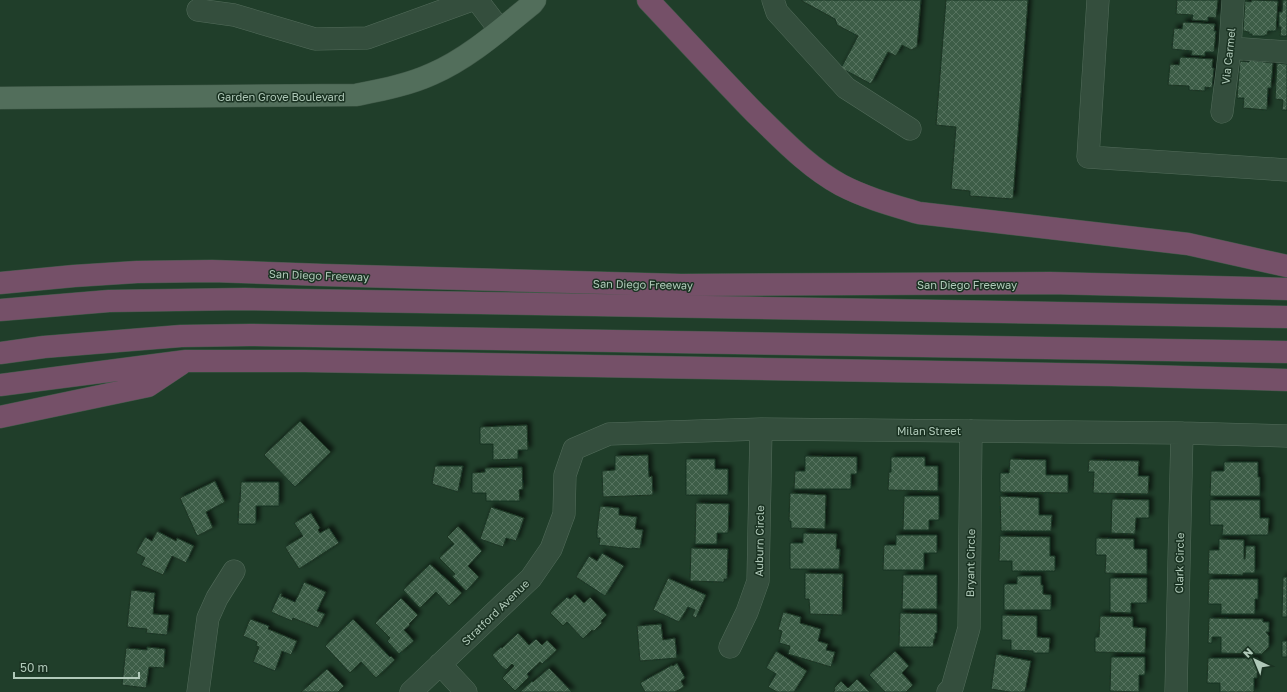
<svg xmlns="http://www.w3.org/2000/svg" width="1287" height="692" viewBox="0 0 1287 692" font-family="'Golos Text',sans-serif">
<defs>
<pattern id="building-cross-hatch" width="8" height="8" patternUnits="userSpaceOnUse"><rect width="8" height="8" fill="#3c5d47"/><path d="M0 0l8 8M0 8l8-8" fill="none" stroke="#56735f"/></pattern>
<filter id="shadow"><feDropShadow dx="3.5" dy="-3.5" stdDeviation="2" flood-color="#0009"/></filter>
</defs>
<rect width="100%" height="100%" fill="#203e2a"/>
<!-- building -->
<path fill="url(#building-cross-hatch)" stroke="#1c3524" filter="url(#shadow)" d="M802,0H921L917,47L911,50L902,45L896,56L888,52L871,84L841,68L858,36L837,25L835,19L802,1Z
M946,0H1028L1013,199L970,196V191L951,189L956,127L936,125Z
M1177,0H1218L1216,18L1208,17V21L1192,20L1193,15L1176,14Z
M1252,0L1278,1L1276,31H1268L1267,35H1265V36H1252V34H1249V32L1243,31L1245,1L1251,2Z
M1283,0H1287V36H1280L1281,27H1279V12H1282Z
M1183,22L1215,24L1214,31H1216L1214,52H1205V56L1191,55L1192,51L1172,49L1174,28L1182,29Z
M1180,57L1213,59L1212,68H1214L1212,88L1205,87V91L1189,90V86L1168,85L1170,64L1179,65Z
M1249,60L1273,63L1271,88H1268L1267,110L1243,108L1244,98H1237L1240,61L1249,62Z
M1277,63L1287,64V110H1282L1283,100L1275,99Z
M300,421L331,452L295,487L264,455Z
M527,425L528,450H518V459L493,460V444H480V427Z
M648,455L649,477L652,476L653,495L603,497L602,471L615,470V456Z
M805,456L857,457V474H851V489H794L795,471H805Z
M891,457H925V466H938V491L888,490L889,472H891Z
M686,459H715V469H728V495H686Z
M1010,459L1046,460V475H1068V493L1000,492V473H1009Z
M1089,460L1139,461L1138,476H1149L1148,494L1093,493L1094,472H1088Z
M1224,462H1258V477H1260V496H1210L1211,471H1224Z
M435,466H463L458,492L432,484Z
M522,467L523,489L519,490L520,501H486V493H472V473L485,472V468Z
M215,481L225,502L206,512L213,528L197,536L180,498Z
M241,482H279V506H256V524H238L239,502H240Z
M790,493L826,495L825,529L791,528V521H789Z
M904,496H939V520H929V530H903Z
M1000,496L1039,498V515H1052L1051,531H1001Z
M1112,499L1149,500V518H1136L1135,534L1111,533Z
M1210,500H1260V518H1269L1268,535H1222L1223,525H1210Z
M696,503L729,504L728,533H717V544H695Z
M600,506L619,508V515L637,517L635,529L643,530L640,549L632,548V549L599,545L600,538H597V530Z
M491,507L524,518L516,541L506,538L503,547L480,539Z
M311,513L320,528L318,530L320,533L329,528L339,543L299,569L285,547L303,536L294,523Z
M458,526L482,551L468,566L479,577L466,591L452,576L455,574L439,558L454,544L447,537Z
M157,531L176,541L177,538L194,546L186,563L172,556L163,575L141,565L145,558L136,553L145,537L152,541Z
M803,533L837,534L836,549H840L839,569H790V543H803Z
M896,535H937V553H924V570H883L884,545H896Z
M1000,536L1050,537V556H1055V571H1012V561H999Z
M1096,538L1134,539V549H1147V574L1105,573L1106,555H1096Z
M1219,539L1244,540V559H1245L1246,546H1255V573H1243V575L1208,574L1209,550H1219Z
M691,548L728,549L727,579H724V582L690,581Z
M602,553L624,566L605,596L576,577L589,556L597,561Z
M430,564L462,593L449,606L436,592L420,608L403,590Z
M805,573L843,574L842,615L810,614L809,599H805Z
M903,575H937V609H902Z
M1017,576H1041V585H1043V594L1051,595V610H1004V584H1017Z
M1283,577H1287V617H1282Z
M668,578L706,595L696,618L692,616L695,610L688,607L679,622L653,610Z
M1110,578H1147V603H1131V613L1110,612Z
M1209,579H1258V599H1255V614H1221V604H1208Z
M304,582L326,592L317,611L325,614L318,628L293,618L292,621L271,612L280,593L282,594L281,596L295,602Z
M131,590L155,593L153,614L169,615L167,635L146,633L147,629L127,627Z
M575,594L584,603L590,597L607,615L601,621L602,623L594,631L592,630L583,639L567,622L563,626L550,613L567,597L570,599Z
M401,598L418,615L409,624L410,625L404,630L414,641L399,654L387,641L390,638L375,623Z
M783,612L801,617L800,623L821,629L818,641L828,644L826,650L835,652L831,667L788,654L790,646L779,643L782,631L778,630Z
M900,613L937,614V633H935V639H934L933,647H899Z
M1002,615L1037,616V637L1050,638L1049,653H1033V651L1011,650V640H1002Z
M1100,616L1133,617V627L1146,628L1145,653L1095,652V637H1099Z
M1209,618L1263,619V622H1269V632H1266L1269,636V647L1262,654L1221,653V637H1212V643H1208Z
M250,619L269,626L268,629L297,641L291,655L282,651L275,671L253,662L259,647L256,646L257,642L243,636Z
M353,619L390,657L391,656L395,660L376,678L361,662L350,673L325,646Z
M661,624L663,640L675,638L677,658L640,661L637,626Z
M518,633L529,645L536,639L542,645L547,640L557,650L542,664L540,662L527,674L529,677L515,691L502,678L514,666L512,664L506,670L501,666L492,655L501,647L502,648Z
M1282,641H1287V657H1282Z
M147,647L165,649L164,668L149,667L146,688L122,685L126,648L147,650Z
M776,651L807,671L794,692H777L768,687L776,674L766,668Z
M895,651L909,666L902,673L913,685L906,692H885L869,675Z
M996,654L1031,661L1025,692H1010L991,689Z
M1111,657H1145V675H1139V692L1110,691Z
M1208,658H1258L1257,678H1254V692H1220V683H1207Z
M677,663L685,678L681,681L684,687L675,692H645L640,683L672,665L673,666Z
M549,668L572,692H520L532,681L533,682Z
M327,669L344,686L338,692H301Z
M857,679L870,692H833L835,690L834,688L841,681L848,688Z"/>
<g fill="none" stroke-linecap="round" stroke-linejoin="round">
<!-- minor casing -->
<g stroke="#536c5b" stroke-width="23">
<path id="minor" d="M477,0L500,30
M773,0L777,12L846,88L910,129
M1098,0L1088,157L1287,170
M198,10L234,15L315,39L367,38L472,0
M1230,48L1287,52
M1222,112L1230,48L1233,0
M730,647L747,612L758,581L761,429
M440,664L466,692
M198,692L208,618L217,598L234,571
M411,692L531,578L551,549L564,514L565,475L574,449L609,434L761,429L1182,433L1287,436
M948,692L952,688L969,628L971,431
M1176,692L1182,433"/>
</g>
<!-- major casing -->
<g stroke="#415a49" stroke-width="23">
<path id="major" d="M0,98L356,95C381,90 408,85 432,74C469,58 501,29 532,4L535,0"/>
</g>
<!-- highway casing -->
<g stroke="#405948" stroke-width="23">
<path id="highway" d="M648,0C684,38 719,76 755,113C782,139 808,167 841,185C866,198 892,205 919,213L1188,244L1287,266
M0,283L74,276L137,272L212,271L323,275L681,285L1050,283L1287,289
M0,310L109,301L245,299L1287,317
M0,353L44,347L181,336L250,335L1287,352
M0,385L186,361H305L425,363L1111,375L1287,380
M0,417L148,386L181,364"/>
</g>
<!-- minor -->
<use href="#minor" stroke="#344e3d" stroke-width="22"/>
<!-- major -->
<use href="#major" stroke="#526e5b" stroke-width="22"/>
<!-- highway -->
<use href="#highway" stroke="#755068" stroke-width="22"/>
</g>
<g text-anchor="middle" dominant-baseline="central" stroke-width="3" stroke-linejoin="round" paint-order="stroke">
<!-- street labels -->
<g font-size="11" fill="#b0c9b9" stroke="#1a3222">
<text transform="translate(1228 56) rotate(-84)">Via Carmel</text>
<text x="281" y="96">Garden Grove Boulevard</text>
<text transform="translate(319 275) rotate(2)">San Diego Freeway</text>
<text transform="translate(643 284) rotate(1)">San Diego Freeway</text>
<text x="967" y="284">San Diego Freeway</text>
<text x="929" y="430">Milan Street</text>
<text transform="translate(759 541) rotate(-89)">Auburn Circle</text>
<text transform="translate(970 563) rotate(-89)">Bryant Circle</text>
<text transform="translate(1179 563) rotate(-89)">Clark Circle</text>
<text transform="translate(495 612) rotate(-44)">Stratford Avenue</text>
</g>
</g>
<!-- north arrow -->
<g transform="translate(1255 660) rotate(316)" stroke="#1a3222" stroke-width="3" paint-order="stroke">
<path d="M0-3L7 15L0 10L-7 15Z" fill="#b0c9b9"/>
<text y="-6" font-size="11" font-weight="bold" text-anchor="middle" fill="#b0c9b9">N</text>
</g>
<!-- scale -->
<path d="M14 672v6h125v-6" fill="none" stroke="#b0c9b9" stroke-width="2"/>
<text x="20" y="672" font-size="12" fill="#b0c9b9" stroke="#1a3222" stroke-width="3" paint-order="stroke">50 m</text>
</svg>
